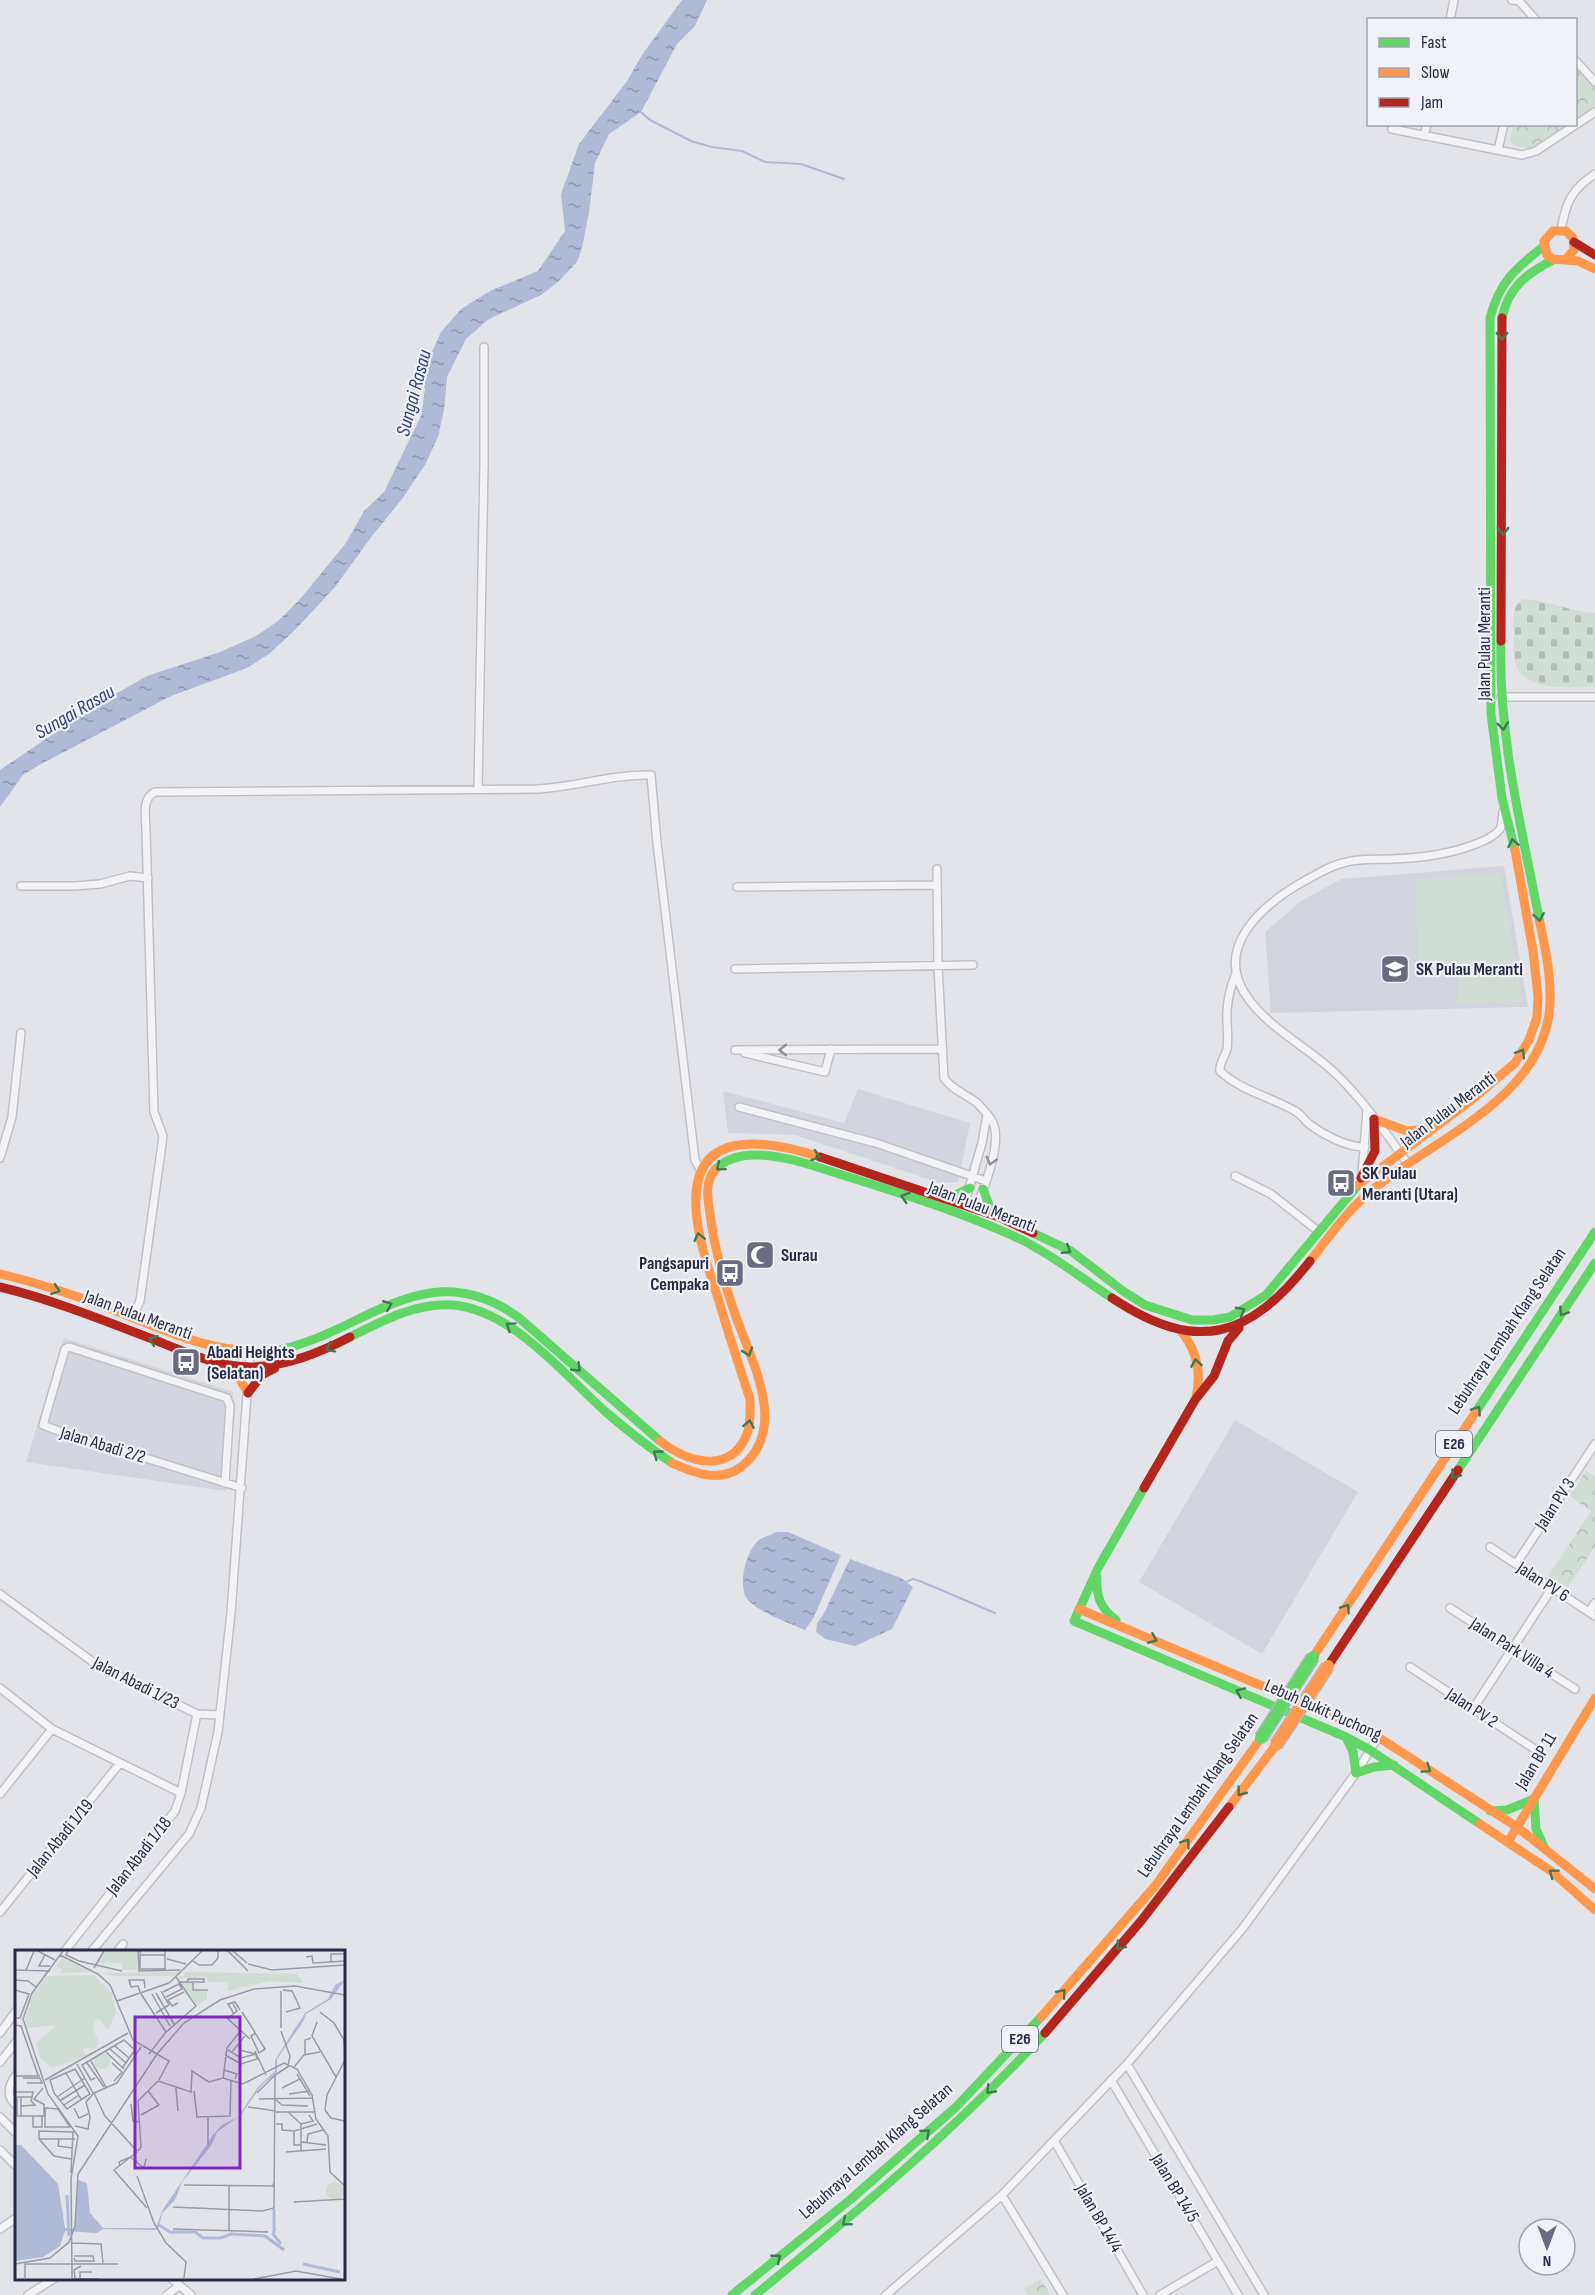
<svg xmlns="http://www.w3.org/2000/svg" width="1595" height="2295" viewBox="0 0 1595 2295" font-family="'Sofia Sans Condensed',sans-serif">
<defs>
<pattern id="cemetery-stones" width="16" height="16" patternUnits="userSpaceOnUse" patternTransform="scale(1.5)"><rect width="16" height="16" fill="#d1dcd4"/><path d="M2 7V4a2 2 0 0 1 4 0v3zM10 15v-3a2 2 0 0 1 4 0v3z" fill="#b3bdb7"/></pattern>
<pattern id="park-crowns" width="20" height="18" patternUnits="userSpaceOnUse" patternTransform="scale(1.5)"><rect width="20" height="18" fill="#d1dcd4"/><path d="M2 6a3 3 0 1 1 6 0M12 15a3 3 0 1 1 6 0" fill="none" stroke="#b3bdb7"/></pattern>
<pattern id="water-ripples" width="26" height="14" patternUnits="userSpaceOnUse" patternTransform="scale(1.5)"><rect width="26" height="14" fill="#b0b9d5"/><path d="M2 4q2-2 4 0t4 0M15 11q2-2 4 0t4 0" fill="none" stroke="#8f97ae"/></pattern>
</defs>
<rect width="100%" height="100%" fill="#e3e4e9"/>
<!-- built -->
<path fill="#d3d5de" d="M1504,866L1528,1007L1271,1013L1265,932L1301,901L1341,879Z
M858,1089L970,1123L958,1182L940,1183L795,1135L728,1133L723,1091L844,1123Z
M64,1338L233,1392L226,1491L26,1462Z
M1235,1420L1358,1492L1262,1654L1139,1582Z"/>
<!-- grass -->
<path fill="#d1dcd4" d="M1500,874L1522,1002L1458,1003L1457,968L1418,969L1416,879Z"/>
<!-- cemetery -->
<path fill="url(#cemetery-stones)" d="M1523,599C1548,600 1570,612 1595,613V687C1571,686 1531,693 1518,669C1512,660 1514,643 1514,632C1513,619 1511,607 1523,599Z"/>
<!-- park -->
<path fill="url(#park-crowns)" d="M1576,66L1595,86V106L1576,119Z
M1513,125H1568L1530,149L1514,145L1510,139Z
M1586,1471L1595,1476V1547L1567,1588L1548,1576L1591,1511L1570,1496Z
M1041,2279L1050,2295H1027L1024,2289Z"/>
<!-- water -->
<path fill="url(#water-ripples)" d="M682,0H707L695,26L677,44L641,112L609,134L595,163L589,212L582,248L577,262L558,282L541,295L489,319L466,339L447,377L444,410L438,437L425,465L402,499L372,536L335,587L297,628L269,654L247,668L171,696L41,764L23,775L0,807V770L96,705L147,676L220,652L256,636L278,621L301,598L346,543L364,511L384,492L421,416L425,389L420,378L428,366L432,352L441,332L461,309L490,291L538,271L565,231L561,194L579,144L627,81L642,55Z
M776,1532H788L841,1555L814,1617L805,1630C788,1622 762,1614 748,1600C737,1587 746,1550 759,1540C763,1537 771,1535 776,1532Z
M850,1559L901,1578L913,1587L892,1629L855,1646L825,1639L816,1632L817,1623L823,1615Z"/>
<g fill="none" stroke-linecap="round" stroke-linejoin="round">
<!-- stream -->
<path stroke="#b0b9d5" stroke-width="2" d="M640,111L650,120L691,141L712,147L742,151L765,162L801,164L844,179
M906,1582L913,1579L920,1581L995,1613"/>
<!-- street casing -->
<g stroke="#c0c1c7" stroke-width="10">
<path id="street" d="M1512,0L1519,1L1536,20
M1450,20L1454,0
M1576,61L1595,82
M1392,129L1522,155L1536,151L1595,112
M1424,136L1427,124
M1498,150L1504,124
M1561,230C1566,202 1571,190 1595,174
M1501,697H1595
M478,789L484,465V347
M937,869L938,967L944,1078C952,1090 966,1094 977,1103C981,1107 989,1115 992,1121C1004,1141 983,1190 975,1211
M21,886H74L100,884L130,876L148,878
M737,887L937,885
M735,969L973,965
M1236,973C1231,985 1228,997 1227,1010C1226,1023 1229,1036 1227,1049C1225,1057 1219,1063 1220,1071C1241,1091 1271,1097 1295,1111C1301,1114 1304,1120 1309,1124C1324,1135 1346,1147 1365,1147
M735,1050L941,1049
M745,1053L825,1072L831,1049
M739,1107L876,1143L986,1181
M0,1158L12,1117L21,1033
M1407,1163C1388,1135 1361,1098 1336,1074C1309,1048 1273,1031 1250,1001C1209,949 1263,904 1306,880C1318,874 1329,866 1343,863C1358,858 1376,860 1392,859C1420,858 1447,855 1473,845C1482,842 1494,837 1500,829C1503,824 1502,817 1503,811
M1362,1174L1367,1110
M1235,1176L1271,1194L1318,1231
M963,1209L982,1143L987,1115
M133,1317L140,1301L162,1144L163,1136L154,1112L146,830C146,817 141,799 155,792L537,789C575,787 613,774 651,775L657,843L695,1160L701,1171
M225,1483L230,1406L227,1398L69,1347L65,1349L43,1425L59,1431L242,1488
M1490,1547L1595,1616
M1516,1564L1595,1444
M0,1594L97,1665L197,1714L220,1715
M1450,1608L1575,1689
M1589,1612L1595,1603
M1410,1667L1533,1748
M0,1688L52,1729L181,1793
M1473,1709L1552,1588
M0,1794L52,1729
M0,1912L120,1763
M64,1952L175,1811L181,1793L197,1714
M91,1952L189,1834L201,1808L218,1732L231,1613L250,1354
M117,1952L123,1944
M0,2033L16,2011
M0,2062L16,2042
M1127,2064L1243,1928L1356,1773L1378,1737
M16,2075C8,2086 6,2096 16,2105
M1111,2080L1238,2295
M0,2117L16,2133
M1055,2142L1143,2295
M0,2150L16,2166
M1002,2195L1063,2295
M0,2229L16,2218
M171,2278L191,2295
M28,2295L55,2278
M167,2295L179,2286
M886,2295L1002,2195L1127,2064L1264,2295
M1160,2295L1218,2261"/>
</g>
<!-- street -->
<use href="#street" stroke="#f3f3f6" stroke-width="7"/>
<!-- fast -->
<path stroke="#63d668" stroke-width="9" d="M1502,318C1508,288 1527,273 1553,260
M1501,641C1498,737 1522,829 1540,923
M1515,850L1502,798L1491,714L1490,318C1499,282 1516,268 1544,246
M715,1170C725,1159 740,1155 756,1155C788,1155 818,1168 849,1177C906,1195 965,1213 1020,1239C1053,1255 1081,1278 1112,1298
M983,1189L990,1208L997,1215
M945,1197L953,1196L970,1188
M1033,1233L1071,1251L1123,1291L1145,1305L1192,1320H1213L1230,1317L1266,1295L1358,1185
M350,1337C382,1321 417,1302 453,1305C513,1310 565,1376 607,1413C628,1431 650,1448 672,1463
M273,1351C362,1336 424,1250 518,1317L660,1441
M1475,1413L1595,1232
M1458,1470L1595,1263
M1144,1488L1098,1568L1074,1621L1346,1737L1370,1750L1480,1824
M1097,1577C1096,1596 1100,1608 1116,1620
M1346,1737L1353,1752L1356,1773L1374,1767L1394,1765
M1490,1811L1507,1810L1534,1799L1536,1829L1544,1847
M732,2295L851,2199L956,2107L1041,2017
M755,2295C856,2213 956,2129 1045,2033"/>
<!-- slow -->
<path stroke="#ff974d" stroke-width="9" d="M1566,259L1574,250L1573,238L1566,231H1553L1544,241L1547,255L1553,259L1578,261L1595,269
M1374,1119L1407,1131L1428,1129
M1358,1185L1469,1102L1515,1063L1529,1040L1537,1017L1538,997L1533,951L1515,850
M1310,1261C1329,1237 1346,1212 1370,1192C1430,1140 1537,1102 1549,1014C1553,984 1546,953 1540,923
M0,1274C39,1283 77,1296 114,1310C166,1331 215,1355 273,1351
M1181,1331C1197,1351 1202,1372 1196,1397
M221,1364L238,1376L248,1393
M660,1441C688,1463 733,1476 748,1431C751,1421 750,1410 750,1399C739,1366 728,1332 718,1298C709,1270 698,1240 696,1209C691,1127 765,1139 820,1157
M672,1463C694,1473 719,1483 741,1467C791,1428 749,1357 734,1311C723,1279 714,1247 710,1214C708,1199 704,1183 715,1170
M1079,1609L1350,1723L1378,1737L1517,1827L1595,1889
M1313,1657L1475,1413
M1229,1807L1276,1745
M1480,1824L1551,1871L1595,1910
M1508,1842L1595,1698
M1041,2017L1155,1886L1261,1738"/>
<!-- jam -->
<path stroke="#b3261e" stroke-width="9" d="M1574,242L1595,255
M1501,641L1502,318
M820,1157L999,1217L1033,1233
M1361,1178L1375,1151L1374,1119
M0,1287C50,1299 98,1318 147,1337C179,1349 215,1367 251,1367C287,1366 319,1353 350,1337
M1112,1298C1197,1354 1249,1339 1310,1261
M248,1393L262,1375L275,1368
M1144,1488L1195,1400L1214,1376L1228,1341L1239,1328
M1328,1666L1458,1470
M1045,2033L1141,1921L1229,1807"/>
<!-- fast-bridge casing -->
<g stroke="#b6b7be" stroke-width="15" stroke-linecap="butt">
<path id="fast-bridge" d="M1261,1738L1313,1657"/>
</g>
<!-- slow-bridge casing -->
<g stroke="#b6b7be" stroke-width="15" stroke-linecap="butt">
<path id="slow-bridge" d="M1276,1745L1328,1666"/>
</g>
<!-- fast-bridge -->
<use href="#fast-bridge" stroke="#63d668" stroke-width="12"/>
<!-- slow-bridge -->
<use href="#slow-bridge" stroke="#ff974d" stroke-width="12"/>
</g>
<!-- one-way arrows -->
<defs><path id="oneway-chevron" d="M-2-3.5L2.5 0L-2 3.5" fill="none" stroke-width="1.6" stroke-linecap="round" stroke-linejoin="round" transform="scale(1.5)"/></defs>
<g stroke="#437854">
<use href="#oneway-chevron" transform="translate(1502 336) rotate(90)"/>
<use href="#oneway-chevron" transform="translate(1503 531) rotate(90)"/>
<use href="#oneway-chevron" transform="translate(1503 726) rotate(83)"/>
<use href="#oneway-chevron" transform="translate(1513 843) rotate(-102)"/>
<use href="#oneway-chevron" transform="translate(1539 917) rotate(80)"/>
<use href="#oneway-chevron" transform="translate(1521 1053) rotate(-58)"/>
<use href="#oneway-chevron" transform="translate(816 1156) rotate(18)"/>
<use href="#oneway-chevron" transform="translate(720 1167) rotate(140)"/>
<use href="#oneway-chevron" transform="translate(905 1197) rotate(-162)"/>
<use href="#oneway-chevron" transform="translate(699 1237) rotate(-103)"/>
<use href="#oneway-chevron" transform="translate(1067 1250) rotate(32)"/>
<use href="#oneway-chevron" transform="translate(56 1290) rotate(19)"/>
<use href="#oneway-chevron" transform="translate(388 1305) rotate(-22)"/>
<use href="#oneway-chevron" transform="translate(1241 1311) rotate(-28)"/>
<use href="#oneway-chevron" transform="translate(1563 1312) rotate(124)"/>
<use href="#oneway-chevron" transform="translate(510 1326) rotate(-146)"/>
<use href="#oneway-chevron" transform="translate(153 1340) rotate(-159)"/>
<use href="#oneway-chevron" transform="translate(330 1348) rotate(153)"/>
<use href="#oneway-chevron" transform="translate(748 1352) rotate(71)"/>
<use href="#oneway-chevron" transform="translate(1196 1363) rotate(-99)"/>
<use href="#oneway-chevron" transform="translate(577 1368) rotate(44)"/>
<use href="#oneway-chevron" transform="translate(1477 1410) rotate(-56)"/>
<use href="#oneway-chevron" transform="translate(749 1424) rotate(-80)"/>
<use href="#oneway-chevron" transform="translate(657 1454) rotate(-144)"/>
<use href="#oneway-chevron" transform="translate(1455 1475) rotate(124)"/>
<use href="#oneway-chevron" transform="translate(1346 1608) rotate(-56)"/>
<use href="#oneway-chevron" transform="translate(1153 1639) rotate(23)"/>
<use href="#oneway-chevron" transform="translate(1240 1692) rotate(-156)"/>
<use href="#oneway-chevron" transform="translate(1427 1769) rotate(34)"/>
<use href="#oneway-chevron" transform="translate(1241 1792) rotate(127)"/>
<use href="#oneway-chevron" transform="translate(1186 1843) rotate(-54)"/>
<use href="#oneway-chevron" transform="translate(1553 1873) rotate(-142)"/>
<use href="#oneway-chevron" transform="translate(1120 1946) rotate(130)"/>
<use href="#oneway-chevron" transform="translate(1062 1993) rotate(-49)"/>
<use href="#oneway-chevron" transform="translate(990 2090) rotate(134)"/>
<use href="#oneway-chevron" transform="translate(926 2133) rotate(-41)"/>
<use href="#oneway-chevron" transform="translate(846 2222) rotate(141)"/>
<use href="#oneway-chevron" transform="translate(777 2258) rotate(-39)"/>
</g>
<g stroke="#8e8f9d">
<use href="#oneway-chevron" transform="translate(783 1050) rotate(180)"/>
<use href="#oneway-chevron" transform="translate(991 1161) rotate(105)"/>
</g>
<!-- icons -->
<defs>
<g id="school-square" transform="scale(1.5)"><rect x="-9" y="-9" width="18" height="18" rx="4" fill="#696c7e" stroke="#f1f2f8"/><path d="M0-5L7-2L0 1L-7-2ZM-4 1L0 2.5L4 1V4Q0 6-4 4Z" fill="#fff"/></g>
<g id="bus-square" transform="scale(1.5)"><rect x="-9" y="-9" width="18" height="18" rx="4" fill="#696c7e" stroke="#f1f2f8"/><path d="M-5-6H5V4H4V6H2V4H-2V6H-4V4H-5ZM-3.5-4V0h7V-4ZM-3.5 1.2v1.5H-2V1.2ZM2 1.2v1.5H3.5V1.2Z" fill="#fff"/></g>
<g id="mosque-square" transform="scale(1.5)"><rect x="-9" y="-9" width="18" height="18" rx="4" fill="#696c7e" stroke="#f1f2f8"/><path d="M3.5-4.9A6 6 0 1 0 3.5 4.9A5 5 0 1 1 3.5-4.9Z" fill="#fff"/></g>
</defs>
<g fill-rule="evenodd">
<use href="#school-square" x="1395" y="969"/>
<use href="#bus-square" x="1341" y="1183"/>
<use href="#mosque-square" x="760" y="1255"/>
<use href="#bus-square" x="730" y="1273"/>
<use href="#bus-square" x="186" y="1362"/>
</g>
<g text-anchor="middle" dominant-baseline="central" stroke-width="4.5" stroke-linejoin="round" paint-order="stroke">
<!-- shield labels -->
<g fill="#f1f2f8" stroke="#64677a" stroke-width="1.5">
<rect x="1436" y="1431" width="36" height="26" rx="4.5"/>
<rect x="1002" y="2026" width="36" height="26" rx="4.5"/>
</g>
<g font-size="16" font-weight="bold" fill="#282b44">
<text x="1454" y="1444">E26</text>
<text x="1020" y="2039">E26</text>
</g>
<!-- street labels -->
<g font-size="18" fill="#282b44" stroke="#f1f2f8">
<text transform="translate(1484 644) rotate(-90)">Jalan Pulau Meranti</text>
<text transform="translate(1448 1110) rotate(-37)">Jalan Pulau Meranti</text>
<text transform="translate(982 1207) rotate(21)">Jalan Pulau Meranti</text>
<text transform="translate(138 1315) rotate(20)">Jalan Pulau Meranti</text>
<text transform="translate(1507 1331) rotate(-56)">Lebuhraya Lembah Klang Selatan</text>
<text transform="translate(103 1445) rotate(17)">Jalan Abadi 2/2</text>
<text transform="translate(1555 1504) rotate(-57)">Jalan PV 3</text>
<text transform="translate(1543 1582) rotate(33)">Jalan PV 6</text>
<text transform="translate(1512 1648) rotate(33)">Jalan Park Villa 4</text>
<text transform="translate(136 1683) rotate(27)">Jalan Abadi 1/23</text>
<text transform="translate(1472 1708) rotate(33)">Jalan PV 2</text>
<text transform="translate(1323 1710) rotate(24)">Lebuh Bukit Puchong</text>
<text transform="translate(1536 1761) rotate(-59)">Jalan BP 11</text>
<text transform="translate(1198 1795) rotate(-55)">Lebuhraya Lembah Klang Selatan</text>
<text transform="translate(60 1838) rotate(-51)">Jalan Abadi 1/19</text>
<text transform="translate(139 1856) rotate(-52)">Jalan Abadi 1/18</text>
<text transform="translate(876 2151) rotate(-41)">Lebuhraya Lembah Klang Selatan</text>
<text transform="translate(1175 2188) rotate(59)">Jalan BP 14/5</text>
<text transform="translate(1099 2218) rotate(60)">Jalan BP 14/4</text>
</g>
<!-- poi labels -->
<g font-size="18" font-weight="bold" fill="#282b44" stroke="#f1f2f8" text-anchor="start">
<text x="1416" y="969">SK Pulau Meranti</text>
<text x="1362" y="1173">SK Pulau<tspan x="1362" dy="21">Meranti (Utara)</tspan></text>
<text x="781" y="1255">Surau</text>
<text x="709" y="1263" text-anchor="end">Pangsapuri<tspan x="709" dy="21">Cempaka</tspan></text>
<text x="207" y="1352">Abadi Heights<tspan x="207" dy="21">(Selatan)</tspan></text>
</g>
<!-- water labels -->
<g font-size="20" font-style="italic" fill="#2f3e7b" stroke="#f1f2f8">
<text transform="translate(414 393) rotate(-75)">Sungai Rasau</text>
<text transform="translate(75 712) rotate(-30)">Sungai Rasau</text>
</g>
</g>
<!-- overview -->
<g transform="translate(15 1950)">
<rect width="330" height="330" fill="#e3e4e9"/>
<path d="M163,22L160,26H97L85,23ZM171,22L282,24L284,27L168,26ZM311 241a9 9 0 1 1 18 0a9 9 0 1 1-18 0Z" fill="#d1dcd4"/>
<path d="M90,1H122V20H107V13H83ZM47,8L76,22L45,23L47,19L41,16ZM79,25L97,43L101,62L93,80L83,68L80,71L78,78L84,93L76,101L71,97L68,99L71,106L37,118L25,108L21,93L42,75L12,78L10,70L18,44L32,26ZM165,26L284,27L289,33L255,31L213,41V32H193L192,27L163,29ZM166,33H178V40H192V49L182,55Z" fill="#d1dcd4"/>
<path d="M79 111a8 8 0 1 1 16 0a8 8 0 1 1-16 0Z" fill="#d1dcd4"/>
<path d="M330,30L316,49L291,64L288,72L262,109V122L246,136L226,165L202,182L196,196L167,232L160,250L147,263L144,277L140,280L88,279L82,283L50,281L45,296L28,307L0,311V195H6L43,234L50,278L60,279L63,230L72,233L75,263L88,278H141L147,261L198,185L207,175L223,167L243,137L260,121V110L290,63L313,49L320,35Z" fill="#b0b9d5"/>
<path fill="none" stroke="#b0b9d5" stroke-width="3" d="M52,245L54,286M144,275L155,282H180L188,288H206L216,284L250,286L269,300M260,278L258,284L266,294M259,283V259M288,314L325,322"/>
<path fill="none" stroke="#989aa7" stroke-width="1.5" d="M23,1L40,10M48,1L17,43L8,69L33,144L63,186L56,229L57,329M53,1L51,5L64,11L107,21M123,1L124,21L165,20M125,1V19H150V1M213,1L233,21M218,1L232,13M30,5L24,16H35M45,5L83,24L95,35L118,90L154,111L144,130M125,5H150M291,7L297,6L298,13L330,11M152,9L171,14M178,11L184,15H197L203,8V1M316,12V4H330M233,14L257,20L330,15M79,18L89,1M0,20L35,21M11,20L19,1M0,30L13,31L21,37M165,32H189V29H173L172,32M178,33V40H193M0,40L14,44L5,68H0M268,40L277,41L285,58L271,62M266,41V78M125,42L123,36L116,37L114,30H129L130,38M148,42L164,34L167,39L151,47M141,43L159,74M126,44L151,82L181,56L161,27M137,44L155,76M102,51L154,33L187,1M163,53L157,56L153,50L169,42M227,62L236,76L250,99L244,103L236,86L241,83M305,62L319,73L329,90L330,100M141,63L154,55L146,41M219,64L213,54L220,52L225,60M211,67L235,89M213,68L222,61L217,52M302,72L297,86L321,127M0,75L6,76L23,125M266,81L275,106L273,116M100,96L114,108M95,99L111,113M213,100L226,108L241,104M240,101L251,125M91,102L109,119M217,102L230,86M134,104L151,82M290,104V90L296,88M210,105L226,114L242,109L241,104L224,100M330,110L312,145L310,160L316,168L330,171M76,111L91,137M72,113L89,137M97,113L107,122L99,131M62,114L78,143M279,117L289,105L305,102M60,119L75,144L52,159L39,143L35,130ZM209,120L222,124L220,129M51,123L66,149M0,126H25M8,128H25L27,133H12M80,128L76,130L67,115L109,90L120,100L108,117M208,129L212,98L226,80M285,129L295,146M30,130L113,83M28,138L19,149L30,155M161,138L163,161M267,138L285,129L282,124M179,141L182,167L215,166L216,131M1,142H18L16,151L20,155L6,156M79,143L102,133L126,97M242,143L261,124M274,144L294,141M6,147V166M17,147H2V166H29V155M42,147L70,128M244,149L297,148M46,150L70,135M261,150L267,155L293,156M116,154L118,171L125,172M49,155L64,145M233,157L261,161M30,158L43,159L55,177H30ZM59,158L64,168L73,164M261,162H299M273,162L286,174V201M126,165L144,155L133,141M18,166V177H27V166M261,174H267V180L279,181L302,174M286,174L298,171L294,165M60,176L73,179L75,167L71,152L79,143L90,166L122,201M279,181V195H286M24,189V181L58,182L56,223M24,189L39,206L56,209M24,189H60M44,189L43,196L58,198M286,192L311,195M292,192L293,184L308,180M193,195V167M123,201L126,197L123,151L143,131L176,142L177,121L194,132L208,128L228,134L269,113L282,119L297,145L301,169L313,186L315,222L330,236M122,202L99,220L132,258M271,202L311,199M105,216L104,212L115,207L129,218L131,209M122,226L139,273L151,293L171,312L169,328M169,235L258,236L259,232M330,238V264M279,252L330,249M158,257L247,261L259,258L260,125L274,116M158,279L253,282M214,280V236M57,293L86,294L88,313M59,306H78L79,312M59,308L60,311H78M0,314L35,308L54,292L60,276L63,224L142,104L169,73L205,50L239,39L280,36L330,45M66,316L59,320L60,329H84M10,328V314H103M65,329V322H77M239,329L281,321L326,329"/>
<path fill="#7b2cbf" fill-opacity="0.15" stroke="#7b2cbf" stroke-width="3" d="M120,67H225V218H120Z"/>
<rect width="330" height="330" fill="none" stroke="#282b44" stroke-width="3"/>
</g>
<!-- legend -->
<rect x="1367" y="18" width="210" height="108" fill="#f1f2f8" stroke="#a1a2b0" stroke-width="1.5"/>
<rect x="1379" y="38" width="30" height="9" fill="#63d668" stroke="#a1a2b0" stroke-width="1.5"/>
<text x="1421" y="48" font-size="18" fill="#282b44">Fast</text>
<rect x="1379" y="68" width="30" height="9" fill="#ff974d" stroke="#a1a2b0" stroke-width="1.5"/>
<text x="1421" y="78" font-size="18" fill="#282b44">Slow</text>
<rect x="1379" y="98" width="30" height="9" fill="#b3261e" stroke="#a1a2b0" stroke-width="1.5"/>
<text x="1421" y="108" font-size="18" fill="#282b44">Jam</text>
<!-- north arrow -->
<g transform="translate(1547 2247) rotate(180)"><circle r="28" fill="#f1f2f8" stroke="#a1a2b0" stroke-width="1.5"/>
<path d="M0-4.5L10 22L0 15L-10 22Z" fill="#696c7e"/>
<text y="-9" font-size="16" font-weight="bold" text-anchor="middle" fill="#282b44">N</text>
</g>
</svg>
